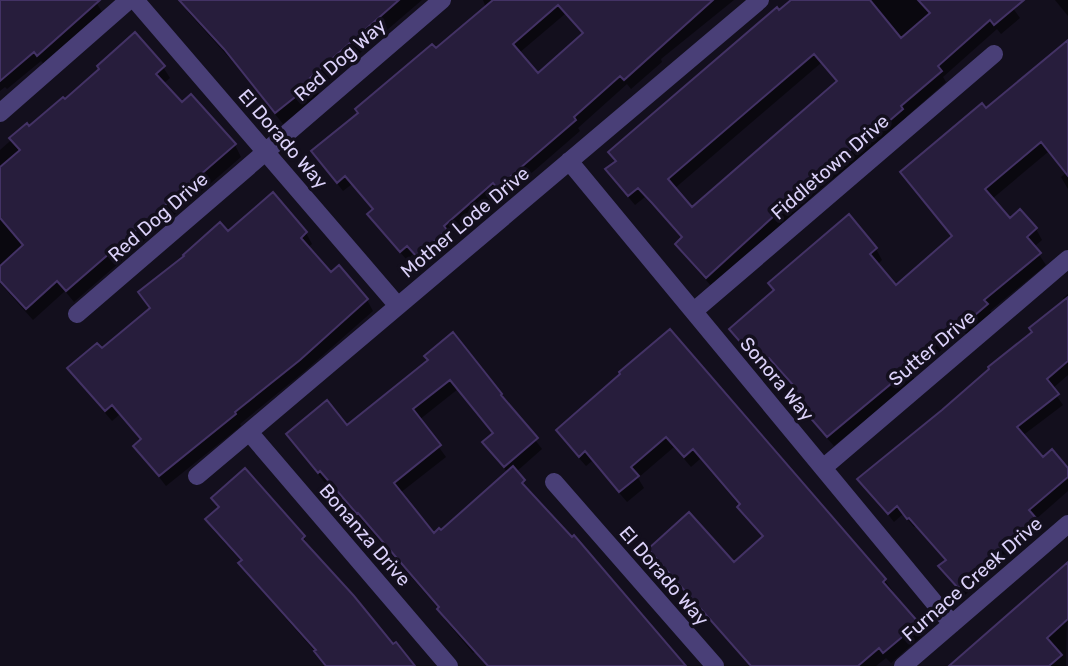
<svg xmlns="http://www.w3.org/2000/svg" width="1068" height="666" viewBox="0 0 1068 666" font-family="Rubik,sans-serif">
<rect width="100%" height="100%" fill="#130f1d"/>
<!-- shadow -->
<path fill="#0007" fill-rule="evenodd" d="M4,0H98L96,2L102,12L44,64L41,61L7,89L5,87L0,91V4Z
M181,0H422L317,90L319,95L283,124L233,62L188,12Z
M483,0H734L661,59L662,62L631,89L627,84L578,128L580,131L504,197L500,192L449,236L451,241L423,266L413,254L407,260L375,224L369,215L374,211L352,184L343,191L313,152L486,8ZM565,14L584,35L537,76L519,53Z
M794,0H1007L1020,18L1001,34L997,29L943,77L946,82L906,117L908,120L825,185L712,287L683,254L677,244L683,239L645,197L635,205L614,180L608,170L616,163L611,153ZM821,63L838,83L692,210L674,189Z
M1055,0H1068V16Z
M1068,42V189L1061,177L1066,173L1048,152L992,199L1010,221L1020,212L1036,229L1042,240L1034,247L1046,265L990,311L993,315L969,337L963,331L912,376L915,379L834,446L796,403L790,392L795,388L776,367L767,375L737,340L731,330L775,292L770,284L849,217L876,249L882,260L877,265L896,288L953,237L902,173L986,111Z
M163,67L170,78L163,84L182,105L191,96L235,145L241,157L74,302L65,291L33,320L0,283V150L27,126L29,128L65,102Z
M228,233H306L312,244L307,248L331,275L367,300L373,311L305,371L240,424L241,426L166,486L135,446L142,441L119,415L112,421L76,379L70,368L102,351L151,309L140,293Z
M1068,294V375L1052,389L1063,405L1022,436L1043,459L1068,471V491L1035,520L1040,529L964,596L941,566L946,561L916,526L914,527L903,514L894,522L860,479L1034,333L1065,301L1063,298Z
M429,361L501,395L542,449L516,472L530,492L683,666H487L475,652L473,653L445,620L439,609L328,481L325,483L288,434L347,427ZM458,389L494,434L484,443L508,473L441,532L434,535L400,493L446,457L419,420Z
M622,374L885,580L923,635L891,663L886,658L876,666H751L656,560L650,549L734,565L764,538L746,518L740,506L700,459L691,467L674,447L638,478L644,488L627,502L592,461L586,466L564,441L558,430Z
M213,498L304,537L309,549L392,647L413,666H325L318,655L247,574L242,562L214,531L207,520L219,509Z
M1068,570L1066,666H953Z"/>
<!-- building -->
<path fill="#271d3c" stroke="#433265" stroke-width="2" fill-rule="evenodd" d="M0,0H100L37,56L34,52L0,81Z
M179,0H399L310,78L314,82L275,113L224,49Z
M493,0H713L624,80L620,76L574,117L576,120L497,188L493,183L444,226L447,230L417,257L407,246L400,252L367,214L373,209L345,176L337,183L311,151L358,113L355,109L432,44L436,48ZM558,5L583,33L538,73L513,44Z
M791,0H870L901,38L930,13L918,0H1024L994,25L990,20L938,66L942,71L901,106L903,109L865,142L863,140L819,175L706,278L675,244L682,237L652,203L638,188L628,196L605,169L616,161L608,152L777,7L779,10ZM814,54L837,81L692,207L668,179Z
M135,32L165,66L156,74L182,102L191,94L236,144L66,291L57,281L26,309L0,281V266L23,245L0,218V167L20,150L9,138L27,123L29,126L63,97L65,99L99,69L97,66Z
M1068,40V176L1041,142L985,189L1010,218L1020,209L1037,228L1027,237L1041,253L984,300L988,304L961,327L956,321L907,364L910,368L827,437L788,392L794,386L769,358L760,365L729,329L774,290L768,283L849,214L877,248L870,254L896,285L952,236L900,172L982,103L986,108Z
M273,192L307,232L301,238L331,272L339,265L368,299L300,360L235,412L236,414L159,476L133,446L141,439L112,405L105,411L67,368L97,343L102,348L150,308L138,292L184,256L183,255L220,222L228,231Z
M1068,297V361L1047,379L1059,394L1017,427L1043,457L1052,449L1068,468V477L1029,510L1036,518L958,588L938,566L946,560L909,518L907,519L897,506L888,514L857,479L942,410L989,369L988,367L1032,332L1029,328Z
M670,329L886,579L883,582L919,623L883,653L879,648L858,666H751L648,549L689,512L734,562L763,536L737,507L740,504L693,449L684,457L666,437L631,467L639,476L619,492L585,451L579,457L556,430L620,374L619,372Z
M453,332L502,394L501,395L538,438L504,467L482,442L493,433L450,380L413,409L441,445L394,483L434,533L439,528L441,530L513,466L525,480L522,483L572,537L574,535L686,666H488L437,609L439,607L358,513L357,514L320,471L318,473L286,434L327,400L347,425L428,360L424,356Z
M245,468L305,536L302,539L354,596L393,644L396,642L415,666H326L314,651L316,650L238,563L242,560L205,519L219,507L211,498Z
M1068,562V619L1047,638L1062,655L1049,666H949Z"/>
<g fill="none" stroke-linecap="round" stroke-linejoin="round">
<!-- minor -->
<path stroke="#493f77" stroke-width="18" d="M135,0L398,306
M0,113L129,0
M569,161L952,624
M694,311L994,54
M77,314L442,0
M249,432L449,666
M823,468L1068,259
M197,476L760,0
M554,482L715,666
M903,666L1068,524"/>
</g>
<g text-anchor="middle" dominant-baseline="central" stroke-width="7" stroke-linejoin="round" paint-order="stroke">
<!-- street labels -->
<g font-size="19" fill="#dbd1f9" stroke="#130f1d">
<text transform="translate(340 60) rotate(-41)">Red Dog Way</text>
<text transform="translate(283 139) rotate(49)">El Dorado Way</text>
<text transform="translate(830 167) rotate(-41)">Fiddletown Drive</text>
<text transform="translate(158 217) rotate(-41)">Red Dog Drive</text>
<text transform="translate(465 222) rotate(-40)">Mother Lode Drive</text>
<text transform="translate(932 348) rotate(-40)">Sutter Drive</text>
<text transform="translate(777 379) rotate(50)">Sonora Way</text>
<text transform="translate(365 535) rotate(49)">Bonanza Drive</text>
<text transform="translate(664 576) rotate(49)">El Dorado Way</text>
<text transform="translate(972 579) rotate(-41)">Furnace Creek Drive</text>
</g>
</g>
</svg>
